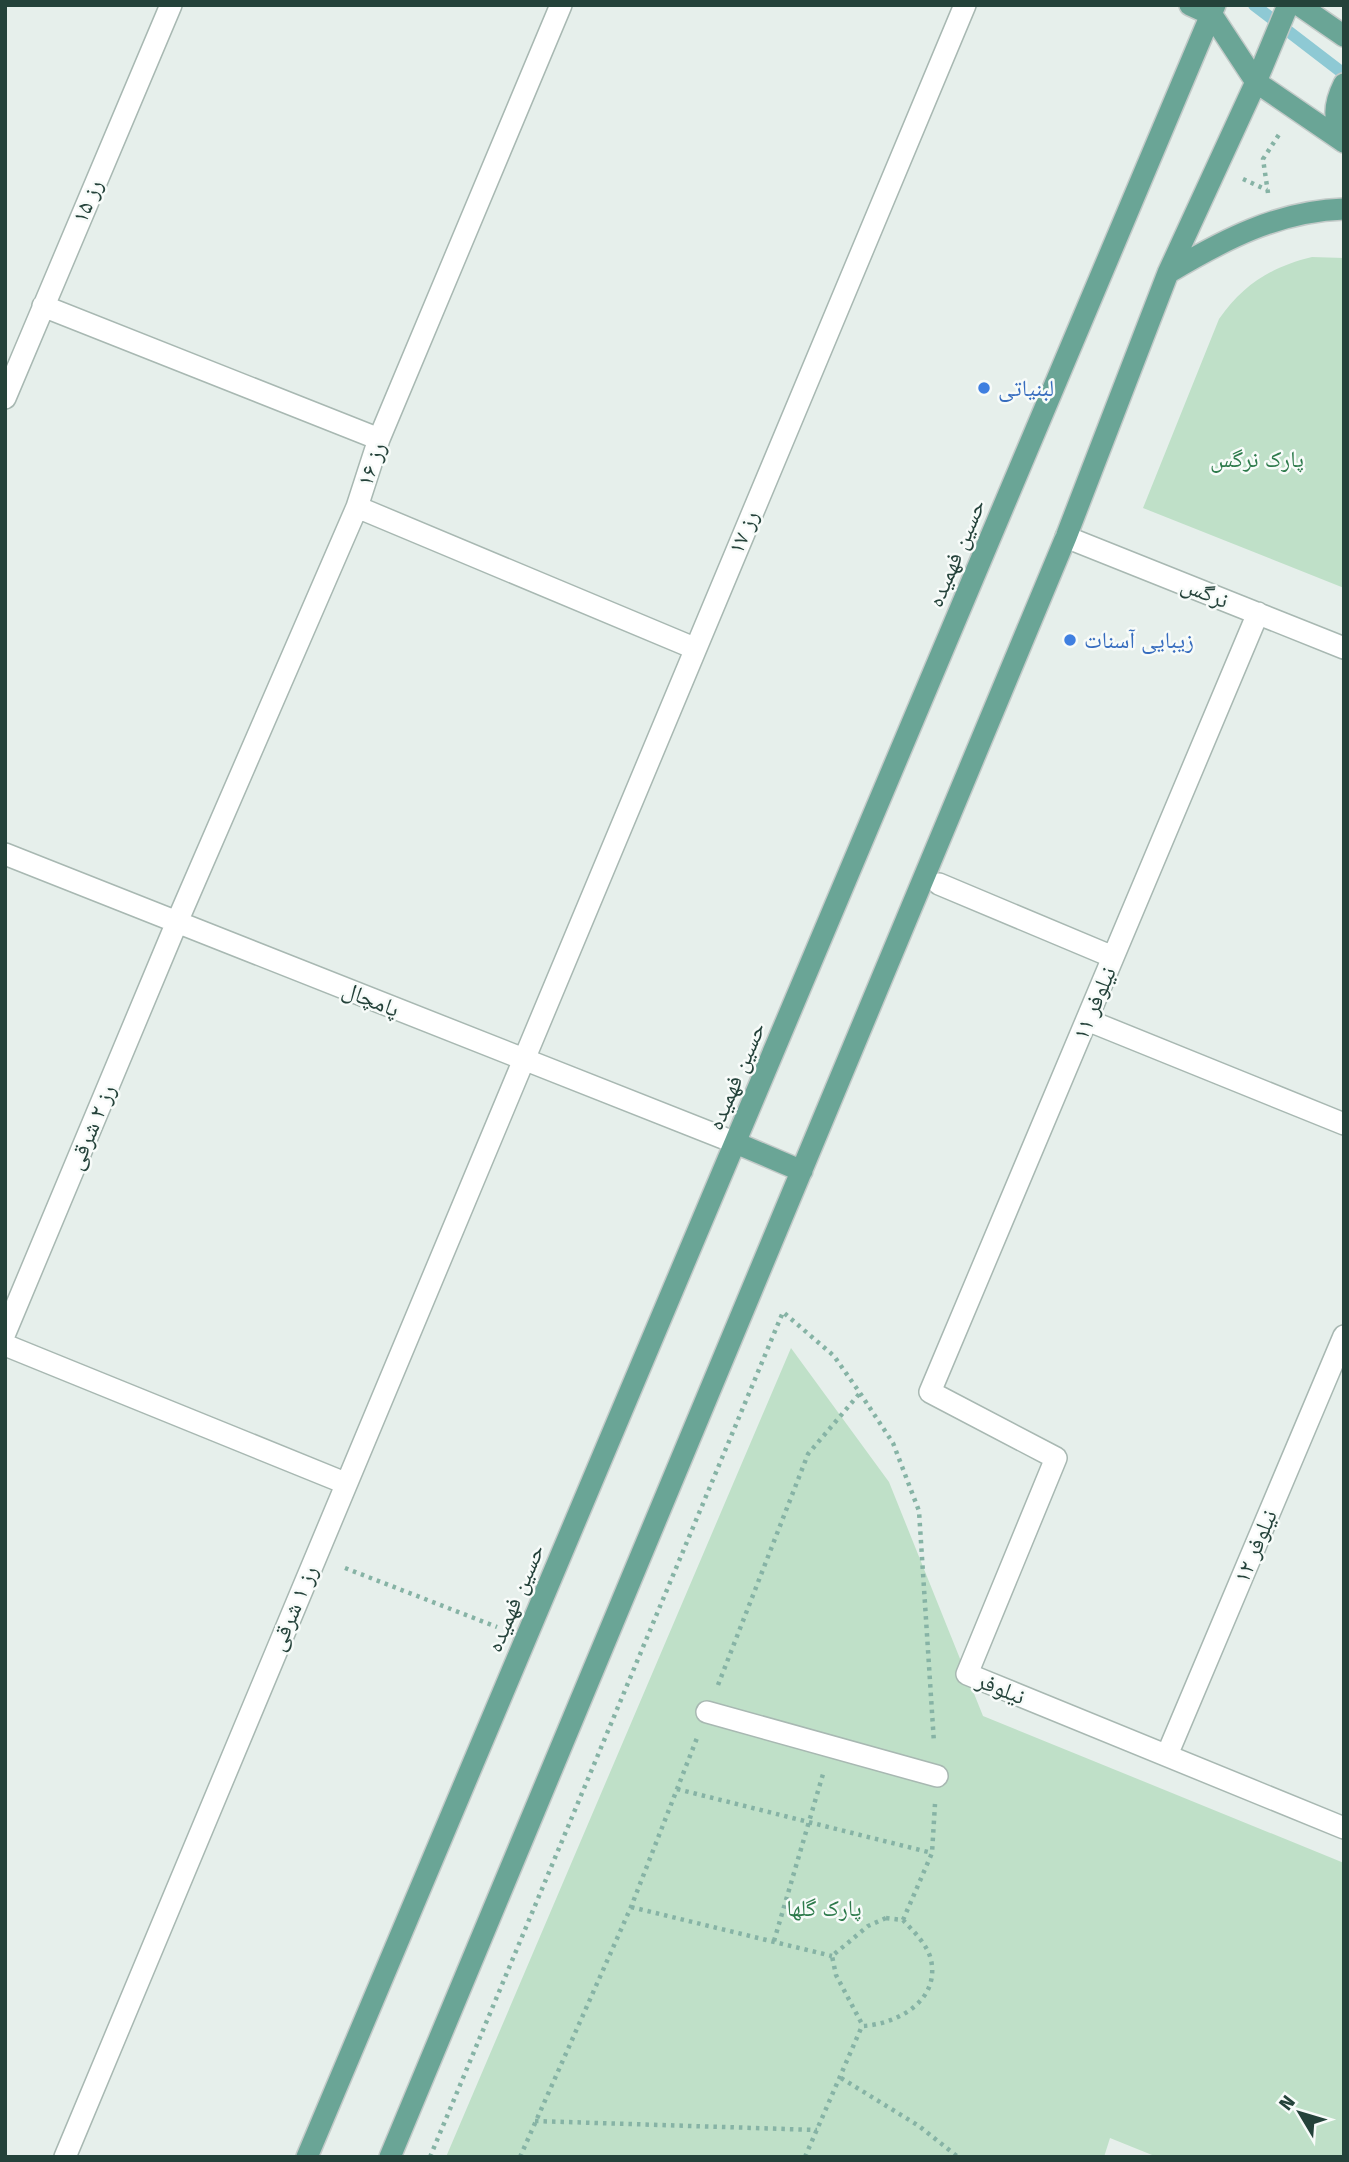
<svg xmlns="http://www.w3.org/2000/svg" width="1349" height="2162" viewBox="0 0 1349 2162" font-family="'Fira Sans','Noto Naskh Arabic',sans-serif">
<rect width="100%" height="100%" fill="#e6efeb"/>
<!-- green -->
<path fill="#bfe0c8" d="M1312,257L1344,258V588L1143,508L1219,319C1244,284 1271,267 1312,257Z
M791,1348L889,1482L983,1716L1344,1863V2157H1157L1110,2138L1104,2157H446Z"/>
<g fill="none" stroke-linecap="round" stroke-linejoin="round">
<!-- stream -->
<path stroke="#8ec9d4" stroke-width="12" d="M1254,5L1344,74"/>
<!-- minor casing -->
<g stroke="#a8b8b2" stroke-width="24">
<path id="minor" d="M43,306L379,439
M5,398L171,5
M357,507L694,648
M1066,537L1344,648
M1258,613L930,1392L1056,1458L967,1674L1344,1828
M5,854L736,1143
M939,884L1113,957
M1087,1020L1344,1124
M5,1333L177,922L357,507L379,439L561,5
M5,1345L345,1483
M707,1712L937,1776
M1167,1755L1344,1336
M65,2157L965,5"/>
</g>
<!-- major casing -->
<g stroke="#c2cac8" stroke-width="24">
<path id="major" d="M1190,5L1212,15
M1299,5L1344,36
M1212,15L1256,82L1344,142
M1342,141C1334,119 1333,106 1344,84
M1168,273C1223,240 1278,211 1344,209
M736,1143L802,1171
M307,2157L1215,5
M390,2157L1066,537L1168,273L1256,82L1288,5"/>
</g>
<!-- path -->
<path stroke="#86b3a5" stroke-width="4.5" stroke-dasharray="3.5 5" stroke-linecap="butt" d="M1243,179L1267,190
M1268,193L1263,159L1280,133
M345,1568L497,1627
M718,1685L808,1454L860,1393
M677,1789L932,1853
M631,1907L832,1956
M886,1918L903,1920C913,1931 928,1945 931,1960C940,2001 897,2024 863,2026L836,1975L832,1956L868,1926Z
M903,1920L932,1853L935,1804
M774,1941L823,1774
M841,2078L919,2126L958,2157
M535,2121L817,2130
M430,2157L783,1312L834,1356L860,1393L893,1443L919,1511L934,1743
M520,2157L631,1907L697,1738
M805,2157L862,2026"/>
<!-- minor -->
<use href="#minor" stroke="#fff" stroke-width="21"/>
<!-- major -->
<use href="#major" stroke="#6aa596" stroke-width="21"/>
</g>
<!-- markers -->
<g fill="#3f7fe0" stroke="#f7fbf9" stroke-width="2.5">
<circle cx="984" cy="388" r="7"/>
<circle cx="1070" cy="640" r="7"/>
</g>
<g text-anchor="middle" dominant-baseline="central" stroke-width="5" stroke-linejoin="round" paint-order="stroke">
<!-- street labels -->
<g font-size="23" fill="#24423a" stroke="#f7fbf9">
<text transform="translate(87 201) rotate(-67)">رز ۱۵</text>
<text transform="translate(371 464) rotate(-71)">رز ۱۶</text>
<text transform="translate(743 532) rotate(-67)">رز ۱۷</text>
<text transform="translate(956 553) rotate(-67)">حسین فهمیده</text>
<text transform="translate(1205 592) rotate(22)">نرگس</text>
<text transform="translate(371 999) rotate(22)">پامچال</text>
<text transform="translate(1094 1003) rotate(-67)">نیلوفر ۱۱</text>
<text transform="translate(736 1076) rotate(-67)">حسین فهمیده</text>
<text transform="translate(91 1127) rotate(-67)">رز ۲ شرقی</text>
<text transform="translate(1255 1546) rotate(-67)">نیلوفر ۱۲</text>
<text transform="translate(515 1598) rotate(-67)">حسین فهمیده</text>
<text transform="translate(293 1608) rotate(-67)">رز ۱ شرقی</text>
<text transform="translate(1001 1688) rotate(22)">نیلوفر</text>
</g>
<!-- shop labels -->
<g font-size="23" fill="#366cbe" stroke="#f7fbf9" text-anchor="start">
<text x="998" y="388">لبنیاتی</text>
<text x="1084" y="640">زیبایی آسنات</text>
</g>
<!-- park labels -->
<g font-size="23" fill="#2d7a4b" stroke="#f7fbf9">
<text x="1257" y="459">پارک نرگس</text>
<text x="824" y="1908">پارک گلها</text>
</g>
</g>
<!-- border -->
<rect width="1349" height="2162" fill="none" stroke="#24423a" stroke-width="14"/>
<!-- north arrow -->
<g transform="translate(1300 2113) rotate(308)" stroke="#f7fbf9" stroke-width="5" paint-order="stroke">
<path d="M0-5L12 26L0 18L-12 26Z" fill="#24423a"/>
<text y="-10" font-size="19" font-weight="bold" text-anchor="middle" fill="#24423a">N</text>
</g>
</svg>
